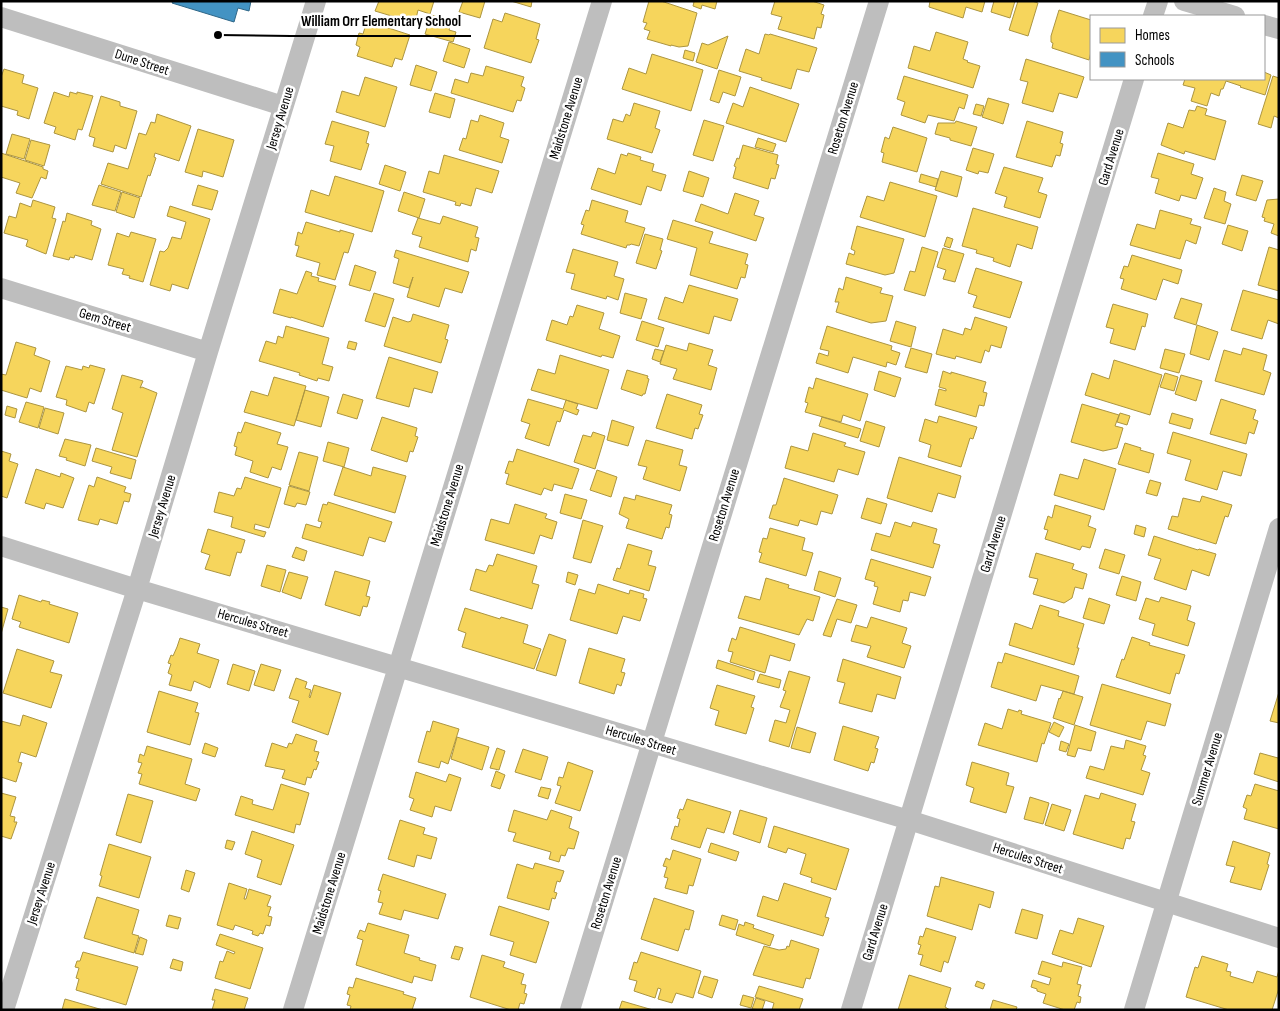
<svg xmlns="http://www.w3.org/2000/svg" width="1280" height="1011" viewBox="0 0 1280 1011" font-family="'Sofia Sans Condensed',sans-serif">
<rect width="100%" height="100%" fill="#fff"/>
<!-- homes -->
<path fill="#f6d55c" stroke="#ac9540" d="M379,1H434L430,14L418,10L415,23L375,11Z
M463,1H485L480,18L459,12Z
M511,1H532L531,7Z
M649,1H661L697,13L688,46L679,47L671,45V46L647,39L650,31L644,29L647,23L643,22Z
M690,1H717L715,9L702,5L701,9L693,6L694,2Z
M775,1H812L824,5L821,14L824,15L821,28L817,27L814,39L778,29L782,17L771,14Z
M930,1H985L982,12L966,7L963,18L929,7Z
M994,1H1015L1010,18L991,12Z
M1018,1H1032L1038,3L1028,36L1009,30Z
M1059,10L1091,20V52L1089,60L1052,48L1053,43L1051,42V36Z
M505,13L540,24L536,39L539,40L531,63L484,48L493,19L502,22Z
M431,15L452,21L449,30L456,32L453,42L425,34Z
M367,21L410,35L402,60L395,58L392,67L357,56L360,47L356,45L359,33L363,34Z
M936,32L968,42L963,59L968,61L967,62L980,66L973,88L908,68L914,46L930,51Z
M765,34L769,35L770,34L817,48L809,72L797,69L791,89L761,80L762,78L739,71L746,49L759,54Z
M728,36L717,69L696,62L702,43L708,45Z
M449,42L470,49L464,68L443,61Z
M685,50L695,53L693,61L683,58Z
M652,54L703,70L691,111L622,89L629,68L646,74Z
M1026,59L1084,77L1077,98L1059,93L1053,112L1022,103L1028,82L1020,80Z
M416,65L437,72L431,91L410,85Z
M486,66L524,77L521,86L525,88L521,101L517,100L513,112L451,93L455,79L468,83L471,73L483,76Z
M4,69L24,75L22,83L38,88L29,119L17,115L18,111L1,106V77Z
M719,70L741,77L735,96L723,92L719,103L710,100Z
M1264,72L1271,75L1265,95L1240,87L1241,86L1226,81L1223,89H1221L1219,96L1211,93L1207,106L1191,101L1195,88L1183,85L1185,79H1264Z
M904,76L968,95L964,109L959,107L954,121L928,115L925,123L901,115L905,102L897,99Z
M1273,76L1279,78V118L1274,116L1271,128L1258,124Z
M365,77L397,87L385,127L336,112L342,91L359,96Z
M750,87L799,104L786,142L726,123L733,103L743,107Z
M54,92L69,97L70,92L77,94V92L93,96L82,130L78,129L75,140L54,133L56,127L44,123Z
M435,93L455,99L450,118L429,112Z
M101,96L120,102V106L137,111L126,149L115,145L113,152L93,146L95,138L89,136Z
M988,98L1009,104L1003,124L982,117Z
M634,103L660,111L655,128L660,130L652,153L607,139L613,119L623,122L626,114L630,116Z
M976,104L984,106L981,116L973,114Z
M1197,106L1207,109L1205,115L1226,121L1215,160L1185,151L1184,154L1161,145L1168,123L1183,128L1189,110L1195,111Z
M157,114L191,126L179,161L155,153L154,157L156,158L150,176L148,175L141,197L101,184L108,163L128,169L139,133L146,135L151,122L155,123Z
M480,115L504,123L500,137L509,140L502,163L459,150L463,138L466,139L471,120L478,122Z
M704,120L724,126L713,161L693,155Z
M332,121L369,132L366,143L369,144L361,170L330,161L334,146L325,144Z
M956,121L977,127L971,146L950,140V138L935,134L938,123H955Z
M1027,121L1063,132L1060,143L1063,144L1060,156L1056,155L1052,167L1016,157Z
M893,127L927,138L917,172L882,162L884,153L881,152L885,137L889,139Z
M198,129L234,140L223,177L203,171L202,177L185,172Z
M12,134L30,139L24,159L6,154Z
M758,138L776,144L773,152L755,147Z
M31,140L50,145L44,166L25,160Z
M743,145L778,155L776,164L779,165L775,179L771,178L768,189L733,178L736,167L734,166L737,158L739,159Z
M973,148L994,154L988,173L979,171L978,174L966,170Z
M1,153L43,167V169L48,171L46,179L41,177L32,198L16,193L20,183L1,177Z
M628,153L641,157L640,160L654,164L652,171L666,175L661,191L647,186L641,205L591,189L598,168L615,174L621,154L627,156Z
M1158,153L1194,164L1191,174L1203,178L1196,199L1181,195L1179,201L1155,193L1159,179L1151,177Z
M444,155L499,171L492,193L476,188L471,206L461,203L460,206L455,205L456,202L423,192L429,171L439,174Z
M385,165L406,172L400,191L379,184Z
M1004,167L1043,178L1038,192L1047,195L1040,218L1004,207L1007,197L995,193Z
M689,171L709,178L703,197L683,191Z
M941,171L962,177L957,197L935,190Z
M921,174L938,179L936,187L919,182Z
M1242,175L1263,181L1256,201L1236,195Z
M335,176L384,191L372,232L305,212L311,190L329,196Z
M890,182L937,196L925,237L860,217L867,196L884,201Z
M99,185L121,192L115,211L92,205Z
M198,185L218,191L212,210L192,205Z
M1214,188L1226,192L1224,201L1231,204L1225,224L1204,218Z
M122,192L140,198L134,218L116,212Z
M404,192L425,199L419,218L398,211Z
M735,193L759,201L754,215L764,218L756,241L695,221L701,204L728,214Z
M1279,199V236L1271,233L1274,224L1264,221L1265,218L1262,217L1267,200Z
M33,200L55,207L52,218L56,219L46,254L26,246L28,240L4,233L9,216L16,218L20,203L31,207Z
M592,200L628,211L625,222L645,228L639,246L631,244L630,245H627L626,248L581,234L584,225L581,224L586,210L589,211Z
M170,206L210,219L188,289L172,284L170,291L150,285L160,251L164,252L168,248L172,237L181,239L186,222L167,216Z
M973,208L1038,227L1032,249L1017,244L1010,267L993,261L994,258L976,253L977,250L962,246Z
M1160,210L1192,219L1190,224L1201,227L1196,244L1186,240L1180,259L1130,245L1137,224L1155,229Z
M67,213L92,221L91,225L101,229L92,260L75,255L74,258L70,257L69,260L53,256L63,221L65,222Z
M443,216L478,227L475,237L479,238L476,251L471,249L468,262L419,247L422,237L412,234L418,218L440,224Z
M673,220L713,232L709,243L748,254L745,264L748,265L745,278L741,277L737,289L690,275L697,248L667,239Z
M306,222L340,232V230L354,234L348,253L344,252L335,280L317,275L320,263L296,256L299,246L295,245L298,232L302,234Z
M1228,225L1248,231L1242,251L1222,244Z
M857,226L904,239L894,273L885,275L846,264L849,253L854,255L855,251L851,249Z
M131,232L156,239L143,282L129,278L130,276L122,274L124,269L108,265L117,233L129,237Z
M645,234L663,239L660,250L662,251L656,269L636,263Z
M947,237L953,239L950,248L944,246Z
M922,247L938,252L925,296L904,290L910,271L915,272Z
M1269,247L1279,250V291L1258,285Z
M943,248L964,254L955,282L943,279L946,270L937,267Z
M573,249L618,262L614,276L624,279L618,300L607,296L606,299L571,289L575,274L566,272Z
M396,250L469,272L462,293L445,288L439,307L407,297L413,277L409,288L393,283L399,259L394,257Z
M1132,255L1182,270L1178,284L1163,279L1156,300L1121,289L1124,279L1120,278L1124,266L1128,267Z
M355,265L376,272L370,291L349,285Z
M976,268L1022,282L1010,318L973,307L977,296L968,293Z
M306,271L312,273L311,276L319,278L318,281L336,286L323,327L291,317V318L273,313L280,289L297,294Z
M846,277L882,288L880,293L893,296L886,321L871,323L836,312L839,302H835L839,288L843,290Z
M689,285L738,299L731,321L714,316L709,334L658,319L665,297L683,303Z
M1243,290L1279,300V324L1268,320L1262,339L1231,330Z
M374,293L394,299L385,327L365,321Z
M625,293L647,299L641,319L620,313Z
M1181,298L1202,304L1196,325L1174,318Z
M1113,304L1148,314L1145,327L1142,326L1135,350L1110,343L1114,329L1106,327Z
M577,305L604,313L599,329L620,336L613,358L602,355L601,357L546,340L552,320L567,325L570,316L573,317Z
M413,314L449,325L445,339L448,340L441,363L384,346L393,317L408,322L411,321Z
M975,317L1007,327L1001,348L991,345L989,352L985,350L981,363L956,356L955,359L936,354L943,329L963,335L965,328L971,330Z
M642,321L664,328L658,347L636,340Z
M896,321L916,327L911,347L890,341Z
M1197,325L1218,332L1209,360L1190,354Z
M286,326L329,338L322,364L333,367L329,381L318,378L317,381L299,375L300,373L259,361L266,341L276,344L278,336L283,338Z
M827,326L892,346L891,350L900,353L896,365L887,362L886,367L853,357L848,373L816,363L819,353L828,356L829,351L820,349Z
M349,341L357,343L355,350L347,348Z
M16,342L36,348L34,355L50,361L41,392L30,388L27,398L1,390V374L6,375Z
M689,343L713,350L708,365L717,368L711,390L673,379L677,369L660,364L666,345L687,351Z
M911,348L932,354L927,373L905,367Z
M1243,348L1267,355L1263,370L1271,373L1264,395L1215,381L1224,350L1241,355Z
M655,349L664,351L660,362L652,359Z
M1165,349L1185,354L1179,373L1160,368Z
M560,355L609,370L597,409L531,390L538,369L555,374Z
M389,357L438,372L432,393L414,388L409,407L376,398Z
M1114,360L1162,375L1150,415L1085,395L1092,373L1109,379Z
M90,365L105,369L94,404L89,402L86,412L66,405L67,400L56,397L66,366L82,370L83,366L89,368Z
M627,370L648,376L647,378L649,379L645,394H643L642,396L621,389Z
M879,371L901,378L895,397L874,390Z
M943,371L951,374V372L986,382L983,392L987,393L984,406L979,405L976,417L935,405L939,389L946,391V389L939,387Z
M1165,373L1178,377L1174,391L1160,387Z
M122,375L143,381L140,388L142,387L157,393L137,457L112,450L123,413L112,409Z
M1181,375L1202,381L1196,401L1175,394Z
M274,377L306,386L294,426L244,412L251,391L268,396Z
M816,378L868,394L860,421L843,415L841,422L805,412L808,403L805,402L809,387L813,389Z
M305,390L329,397L321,427L296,420Z
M343,394L363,400L357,419L337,413Z
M667,394L702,405L699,414L703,415L698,429L695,428L692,439L656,428Z
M528,399L563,409L566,400L578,404L576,409L579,410L577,415L564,410L560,422L557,421L549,446L525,438L530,424L521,421Z
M1221,399L1256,410L1253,419L1258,421L1254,434L1249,432L1246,444L1210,434Z
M26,402L44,407L38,428L19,422Z
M1082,404L1119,415L1115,426L1123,428L1117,448L1103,451L1071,442Z
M7,406L17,409L15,418L5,415Z
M45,408L64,413L58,434L39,428Z
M1120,413L1130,416L1127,425L1117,422Z
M1172,413L1193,419L1190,429L1169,423Z
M939,416L977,427L973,439L970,438L961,467L928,457L931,445L919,441L925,419L937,423Z
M382,417L417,428L415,436L418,437L413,452L410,451L407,462L371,450Z
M822,417L861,429L858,438L819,426Z
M612,420L634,427L628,446L607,440Z
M866,421L885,427L879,447L860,441Z
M245,422L281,433L277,444L288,447L281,470L272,467L268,478L250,472L253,461L235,455L237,447L234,446L238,432L241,433Z
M593,432L605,436L595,469L574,462L583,435L591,437Z
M1173,432L1247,454L1241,476L1223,471L1217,490L1185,480L1191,460L1167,453Z
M813,433L846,443L844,446L865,452L858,475L838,469L834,482L785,468L791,446L808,451Z
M65,439L91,445L85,466L66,460L67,458L59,456Z
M646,440L683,450L679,465L687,467L680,491L643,479L647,467L638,465Z
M328,442L349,448L344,467L323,461Z
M1125,443L1141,448L1140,450L1154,454L1149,473L1118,464Z
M96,448L136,460L131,479L110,473L112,467L92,461Z
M517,449L579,469L572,489L554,484L552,491L544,488L541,495L506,484L509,474L505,473L509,461L513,462Z
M1,451L11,454L9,461L18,464L7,498L1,496Z
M299,452L318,457L309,491L289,485Z
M899,457L961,476L955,498L938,493L932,512L887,498Z
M1084,459L1116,469L1104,510L1054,495L1060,474L1078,479Z
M343,467L371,476L373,467L406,476L395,513L334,495Z
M36,469L60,477L61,473L74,478L63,508L46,503L44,509L25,503Z
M597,470L617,477L611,497L590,490Z
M97,477L126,487L124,492L131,494L129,502L124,501L117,524L100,519L98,525L78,520L89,485L94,487Z
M245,477L281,488L269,528L255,524L254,529L266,532L264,537L231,527L233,517L214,512L219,492L234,496L237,488L241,489Z
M784,478L838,495L832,514L821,511L817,525L800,520L798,526L769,518L773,505H776Z
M1150,480L1161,483L1157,496L1146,493Z
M289,486L310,492L306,505L297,503L295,507L284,504Z
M565,494L587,500L581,519L560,513Z
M636,495L672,505L669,514L672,515L669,528L666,527L662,539L626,528L629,519L619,514L624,497L635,500Z
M1202,496L1232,505L1228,517L1225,516L1216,544L1168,529L1172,516L1178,517L1183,498L1200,502Z
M867,498L887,504L881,524L861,518Z
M328,502L392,522L385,542L369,537L363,556L302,538L306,524L320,528L322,522L318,521L323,504L327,505Z
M515,504L547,514L545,518L557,522L552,539L540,535L534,554L485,540L491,519L509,524Z
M1055,505L1091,516L1088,526L1096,529L1090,548L1082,546L1080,550L1045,539L1048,530L1044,529L1048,516L1052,518Z
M583,520L603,526L591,563L573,558Z
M895,522L911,527L913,522L937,529L933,543L940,545L933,568L871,550L876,533L890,537Z
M1136,525L1146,528L1144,537L1134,534Z
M770,528L805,538L802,550L813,553L806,576L759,562L762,553L759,552L763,538L767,539Z
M208,529L245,540L241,553L237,552L230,576L205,569L210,555L201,552Z
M1154,536L1198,550L1199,549L1216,554L1209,576L1192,570L1186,590L1154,579L1161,559L1148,555Z
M628,544L652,551L648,565L656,567L649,591L613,580L617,568L620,569Z
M296,547L307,551L304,561L292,557Z
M1105,549L1125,555L1119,574L1099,568Z
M1036,553L1074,564L1072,569L1087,574L1083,589L1075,587L1072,598L1064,603L1033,594L1038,579L1029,577Z
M497,554L537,566L532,583L539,585L532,609L470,590L476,569L486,572L489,565L493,566Z
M871,559L931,577L925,596L910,592L908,601L903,600L900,612L873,604L878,587L874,586L875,582L865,579Z
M267,565L286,570L280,592L261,586Z
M335,571L370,581L366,596L370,597L367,607L363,606L360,616L325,605Z
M819,571L841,578L835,597L814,590Z
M289,572L308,577L301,599L282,592Z
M568,572L578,575L575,585L566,582Z
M1122,576L1141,582L1136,601L1116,595Z
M766,578L789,585L788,588L820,597L813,621L807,619L799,635L738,618L745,596L760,600Z
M598,584L629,594L630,590L644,594L643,598L647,599L640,621L623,616L617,634L570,620L579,589L595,594Z
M19,595L41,602L42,600L50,602L49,604L78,613L69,643L19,627L21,622L12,619Z
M1161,597L1191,606L1187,620L1195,623L1188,646L1152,635L1155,624L1139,619L1146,598L1159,602Z
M1089,598L1110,605L1104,624L1083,618Z
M837,599L857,605L851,623L837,619L831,637L823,635Z
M1040,605L1059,611L1058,616L1084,624L1077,648H1079L1074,665L1009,645L1015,623L1032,629Z
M1,607L8,609L1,634Z
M465,608L500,619L501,617L528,625L523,643L541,649L534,669L462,647L466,633L458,630Z
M871,617L907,628L902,643L911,646L904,668L867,657L871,646L851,641L856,625L867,628Z
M740,627L795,644L790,661L770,655L765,673L730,662L733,652L728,651L732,638L736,640Z
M549,634L566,640L556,676L536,670Z
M1132,637L1150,643L1149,645L1185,655L1179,674L1176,673L1170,694L1116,677L1122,659L1124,660Z
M180,638L200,644L197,653L219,660L210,688L194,681L191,691L169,685L172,675L168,673L171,664L168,663L171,655L173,656L177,647Z
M589,648L625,659L621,672L625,673L621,686L617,684L614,694L579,683Z
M17,649L54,661L50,672L62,675L51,708L3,693Z
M1005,653L1079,676L1074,694L1041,685L1036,701L991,687L998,662L1002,663Z
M843,659L901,677L895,699L877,694L872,712L839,703L845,683L837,681Z
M718,660L755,672L753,680L716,668Z
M233,664L255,671L249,691L227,684Z
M261,664L281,670L274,691L254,685Z
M789,671L810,677L789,747L769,741L775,720L786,723L790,710L780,707L786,691L783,690Z
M760,674L781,680L779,688L757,682Z
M296,678L307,682L305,688L311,690L309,697L310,698L314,685L341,693L328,735L292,722L299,701L289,698Z
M1102,684L1171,704L1165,726L1147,721L1141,740L1090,725Z
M717,685L755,696L751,707L754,708L746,734L715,725L719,711L710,708Z
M159,691L198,703L195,712L199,713L190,745L147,732Z
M1063,691L1083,697L1074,725L1053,718L1059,698L1060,699Z
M1279,692V723L1270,721Z
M1008,709L1018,712L1019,710L1022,711L1021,714L1051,723L1044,744L1042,743L1037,762L978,745L985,723L1002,729Z
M23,715L47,723L36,757L21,752L18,762L22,763L16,782L1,777V721L20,726Z
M433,721L459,729L448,764L441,761L439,768L418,762L427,731L430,732Z
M1054,722L1064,727L1059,737L1049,732Z
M1075,725L1096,732L1091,751L1078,748L1075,757L1067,755Z
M843,726L879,737L875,748L878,749L874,763L871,762L868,771L834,760Z
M797,727L816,733L810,753L791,748Z
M296,734L317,741L314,751L319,752L316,761L319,762L316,770L314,769L311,778L307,777L305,785L282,778L285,770L265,766L272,743L287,748L289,743L292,744Z
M457,737L489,747L482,770L451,759Z
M1126,740L1146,746L1143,755L1146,756L1141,770L1150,773L1143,795L1086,778L1090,766L1104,770L1111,746L1124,749Z
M1061,741L1069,744L1066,752L1059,750Z
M205,743L218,748L215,757L202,753Z
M147,746L192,759L185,784L200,789L196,801L139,784L142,774L138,773L142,763L138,762L140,754L144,756Z
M497,748L505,751L499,770L490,768Z
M523,749L548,757L541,780L515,772Z
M1260,753L1278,758L1279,755V782L1254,774Z
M568,762L593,771L580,811L555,803L561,786L557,785L559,777L563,778Z
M972,762L1009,773L1006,785L1014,787L1006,813L970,802L974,788L966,785Z
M496,771L505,775L500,789L491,786Z
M416,772L446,782L449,774L461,778L451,811L435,806L432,817L410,810L414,799L409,797Z
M281,784L309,793L300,825L296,824L294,833L235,815L241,796L253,800L252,804L273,810Z
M1255,784L1279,791V829L1244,819L1247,809L1243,807L1247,795L1251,796Z
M541,787L551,789L548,799L538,796Z
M1,793L16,797L10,816L15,817L14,822H17L11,839L1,836Z
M1101,793L1136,804L1131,821L1135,822L1130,839L1126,838L1123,849L1073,834L1085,795L1099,799Z
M128,794L153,801L141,843L116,835Z
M1030,797L1049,803L1043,824L1024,819Z
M687,799L731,812L724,833L707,828L700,848L671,839L675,826L678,827L680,819L677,818L680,809L683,810Z
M1052,804L1071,810L1064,831L1045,825Z
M514,810L547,820L551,810L572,817L569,828L579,832L574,849L568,848L565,856L561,855L559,862L549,859L551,852L513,841L516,833L508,831Z
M740,810L767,818L760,843L733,834Z
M400,820L425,828L423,834L437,838L431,859L417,855L414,867L388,859Z
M774,826L849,849L836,890L811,882L812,878L800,874L806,854L788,848L786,853L768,847Z
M252,831L294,845L281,885L257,877L262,860L245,854Z
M227,840L235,842L232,850L225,848Z
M1233,841L1270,853L1267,864L1269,865L1261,890L1230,882L1235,867L1226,865Z
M711,843L739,852L736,861L708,852Z
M109,844L151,857L139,898L99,886L102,876L100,875Z
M673,850L701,859L693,886L689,885L687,894L665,888L668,878L664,877L667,867L663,866L666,858L670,860Z
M535,863L564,871L560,882L557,881L554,892L557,893L555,899L552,898L549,910L507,898L517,864L533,869Z
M186,870L195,873L189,892L181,889Z
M383,874L446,894L438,919L404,910L401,920L379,914L383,903L378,902L381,891L378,890Z
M941,877L994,892L990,908L979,904L972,930L927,916L935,886L939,887Z
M229,883L247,889L244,899H246L249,889L271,896L267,906L271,907L268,916L272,917L270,926L266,925L263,934L260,933L258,936L252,934L253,931L235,925L233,930L217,925Z
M784,883L831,898L825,917L829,918L823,936L757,916L763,896L778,901Z
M97,897L139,910L132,934L139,936L134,953L84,938Z
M654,898L694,911L689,930L685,929L678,951L641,939Z
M499,906L549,922L536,963L510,955L514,942L490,935Z
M1022,909L1043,915L1037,939L1015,933Z
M169,915L181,918L178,929L166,926Z
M722,915L738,920L735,930L719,925Z
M1078,918L1104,926L1091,967L1052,954L1060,930L1073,934Z
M745,922L754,925L753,928L774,935L770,946L736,935L739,924L744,926Z
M368,923L409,935L404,953L420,958L419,960L436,965L432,981L414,976L412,983L356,965L363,940L357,938L360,930L365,932Z
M926,928L956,937L948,963L944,961L941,972L920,965L923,955L918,954L921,945L918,944L920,936L923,937Z
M220,934L263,948L250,989L215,978L220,961L223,962L227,951L234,954L235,952L216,945Z
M140,937L147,940L143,955L135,953Z
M791,940L819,949L810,979L806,978L803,988L753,975L764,946L779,950L786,949L787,946L789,947Z
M455,946L463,948L459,960L451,958Z
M83,952L138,967L126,1005L76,990L79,979L76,978L79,968L75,967L77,961H80Z
M641,952L701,971L693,998L676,993L672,1003L658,999L661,989L658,988L655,998L634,991L637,981L629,979L634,962L637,963Z
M482,955L505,962L503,967L524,974L521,984L526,985L524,993L527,994L524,1004L520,1003L518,1010H511L470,997Z
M1202,956L1228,964L1226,971L1231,972L1230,976L1253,983L1257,971L1277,977L1279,970V988L1272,1010H1229L1186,997L1195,967L1198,968Z
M173,959L183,962L181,971L170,968Z
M1042,961L1062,967L1063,962L1082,967L1077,984L1081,985L1078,996L1081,997L1080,1003L1077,1002L1074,1010H1065L1043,1003L1046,994L1037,991V989L1031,987L1033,980L1049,985L1051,978L1038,974Z
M909,975L951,988L945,1007L950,1010H898Z
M704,976L718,980L712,998L698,993Z
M356,978L404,992L403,994L416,998L412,1010H350L351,1006L347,1005L350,995L347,994L349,987L353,988Z
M977,981L985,984L983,989L975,986Z
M759,986L803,999L799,1010H772L774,1003L755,997Z
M215,989L248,998L244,1010H212L215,1000H212Z
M743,995L754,998L751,1008L740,1005Z
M756,998L765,1001L762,1010L752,1009Z
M65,999L103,1010H62Z
M993,1000L1017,1007L1016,1010H990Z
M622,1001L653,1010H619Z"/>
<!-- schools -->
<path fill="#4393c3" stroke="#2f6788" d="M173,1H251L249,11L238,8L234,22L172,3Z"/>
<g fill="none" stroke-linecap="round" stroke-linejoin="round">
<!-- minor -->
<path stroke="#bebebe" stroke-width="20" d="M1184,1L1235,16
M1153,16L1158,1
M1,17L283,106
M1264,25L1279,29
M1,288L208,352
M1,546L137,589L909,820L1279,938
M4,1010L137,589L208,352L316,1
M293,1010L602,1
M570,1010L879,1
M851,1010L1134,79
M1134,1010L1279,528"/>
</g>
<g text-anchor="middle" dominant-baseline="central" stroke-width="5" stroke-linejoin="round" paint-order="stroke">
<!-- street labels -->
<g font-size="14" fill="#000" stroke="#fff">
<text transform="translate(142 62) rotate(18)">Dune Street</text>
<text transform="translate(280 118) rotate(-73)">Jersey Avenue</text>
<text transform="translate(566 118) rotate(-73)">Maidstone Avenue</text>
<text transform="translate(843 118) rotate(-73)">Roseton Avenue</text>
<text transform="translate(1111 157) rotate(-73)">Gard Avenue</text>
<text transform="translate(105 320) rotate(17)">Gem Street</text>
<text transform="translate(447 505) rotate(-73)">Maidstone Avenue</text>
<text transform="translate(724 505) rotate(-73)">Roseton Avenue</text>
<text transform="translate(162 506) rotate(-73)">Jersey Avenue</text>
<text transform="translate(993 544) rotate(-73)">Gard Avenue</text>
<text transform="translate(253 623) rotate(16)">Hercules Street</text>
<text transform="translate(641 740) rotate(17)">Hercules Street</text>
<text transform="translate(1207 769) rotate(-73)">Summer Avenue</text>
<text transform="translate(1028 858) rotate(18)">Hercules Street</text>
<text transform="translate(41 893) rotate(-72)">Jersey Avenue</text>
<text transform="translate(329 893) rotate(-73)">Maidstone Avenue</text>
<text transform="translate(606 893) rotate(-73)">Roseton Avenue</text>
<text transform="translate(875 932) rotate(-73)">Gard Avenue</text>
</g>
</g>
<!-- callouts -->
<path fill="none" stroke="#000" stroke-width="2" d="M218 35L291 36H471"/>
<circle fill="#000" stroke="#fff" stroke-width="2" cx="218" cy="35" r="5"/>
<g font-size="15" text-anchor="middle" font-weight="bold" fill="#000" stroke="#fff" stroke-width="5" stroke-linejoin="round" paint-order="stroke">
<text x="381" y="26">William Orr Elementary School</text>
</g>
<!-- border -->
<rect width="1280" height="1011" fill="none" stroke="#000000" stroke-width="5"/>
<!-- legend -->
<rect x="1090" y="15" width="175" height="65" fill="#ffffff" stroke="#999999"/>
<rect x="1100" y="28" width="25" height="15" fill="#f6d55c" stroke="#999999"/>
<text x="1135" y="40" font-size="15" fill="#000000">Homes</text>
<rect x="1100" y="52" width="25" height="15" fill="#4393c3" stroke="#999999"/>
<text x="1135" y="65" font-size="15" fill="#000000">Schools</text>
</svg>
